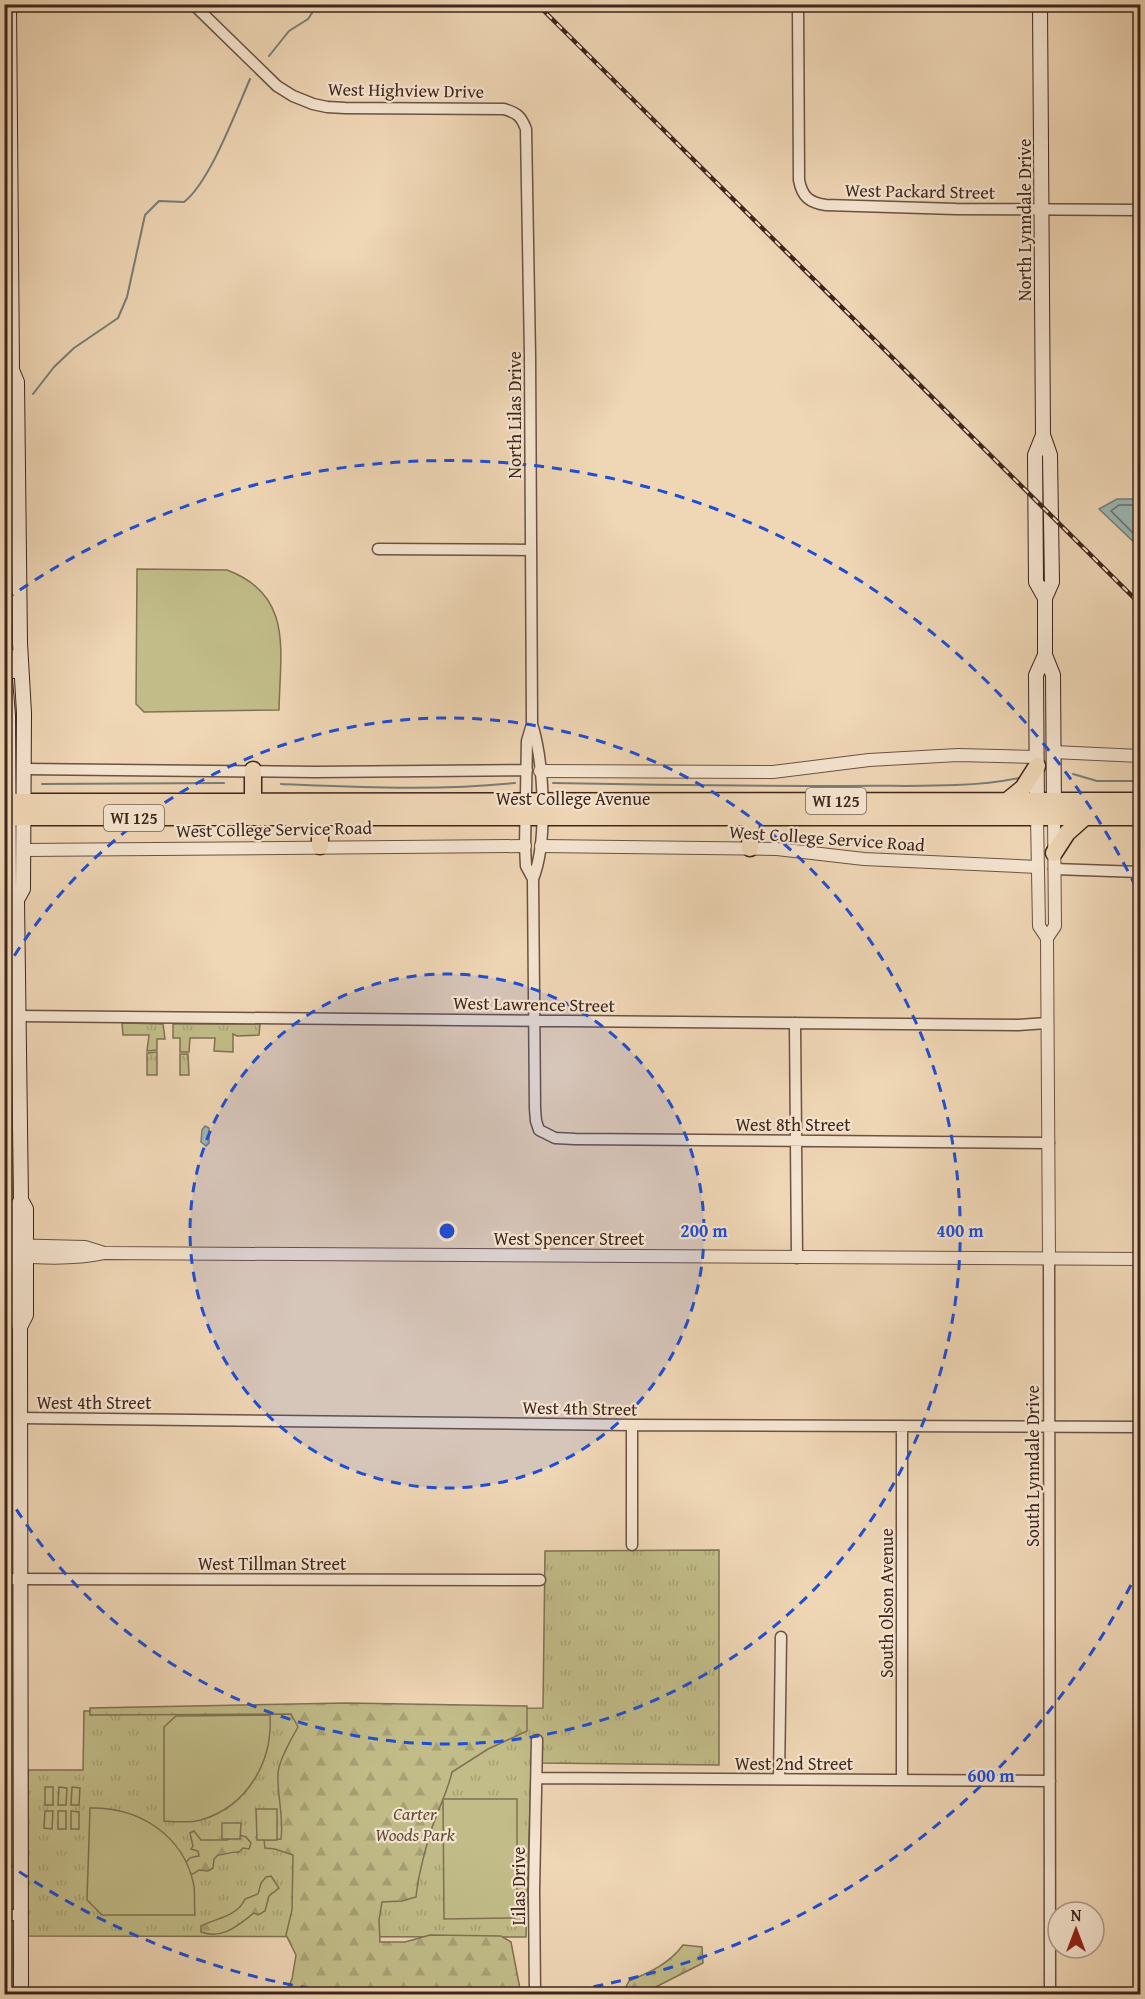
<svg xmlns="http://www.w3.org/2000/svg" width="1145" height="1999" viewBox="0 0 1145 1999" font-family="'Gentium Book Plus',serif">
<defs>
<pattern id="grass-tufts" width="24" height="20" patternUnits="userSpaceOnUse" patternTransform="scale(1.5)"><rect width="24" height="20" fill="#c1bc88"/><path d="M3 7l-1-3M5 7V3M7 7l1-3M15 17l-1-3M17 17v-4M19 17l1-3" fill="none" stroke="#a7a175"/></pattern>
<pattern id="forest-firs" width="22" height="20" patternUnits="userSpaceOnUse" patternTransform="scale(1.5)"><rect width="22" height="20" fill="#c1bc88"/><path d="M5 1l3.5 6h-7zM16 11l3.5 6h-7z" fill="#a7a175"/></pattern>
</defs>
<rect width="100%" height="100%" fill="#efd6b5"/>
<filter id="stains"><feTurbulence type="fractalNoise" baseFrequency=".00333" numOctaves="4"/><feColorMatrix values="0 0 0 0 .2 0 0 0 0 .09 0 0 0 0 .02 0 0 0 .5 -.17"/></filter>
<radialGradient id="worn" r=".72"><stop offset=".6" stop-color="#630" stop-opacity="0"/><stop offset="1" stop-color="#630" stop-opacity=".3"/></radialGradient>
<!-- grass -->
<path fill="url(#grass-tufts)" stroke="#807152" stroke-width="1.5" d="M122,1023L163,1024L165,1039H157V1050L147,1051L149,1035H123Z
M173,1024H260L259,1035L237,1036L233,1034V1052L214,1051L215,1038H190L189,1052H180V1038H173Z
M157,1052V1075H147V1053Z
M180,1054H188L189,1075H180Z
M719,1550V1765L542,1763V1739H532L526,1937L28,1936V1770H83L84,1711L543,1708L545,1551Z"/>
<!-- forest -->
<path fill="url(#forest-firs)" stroke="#807152" stroke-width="1.5" d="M346,1703L527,1706V1731L488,1749L452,1772C447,1794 436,1813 430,1834C424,1854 418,1876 416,1897L402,1901L382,1902L379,1920L380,1942H405L430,1935L501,1936L511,1942L521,1994H285L292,1979L296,1955L286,1935L292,1910L293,1855L275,1849L265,1848L264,1840L281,1839C284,1817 277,1796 278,1774C278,1761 292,1738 298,1727L291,1714L90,1715V1708Z
M194,1831L201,1840H227L240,1835L246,1837L251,1843L249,1849L243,1848L239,1852C231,1851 226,1855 218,1855L214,1859L213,1868L208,1871L199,1870L193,1874L186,1872L184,1866C188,1858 190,1857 199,1856L198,1851L191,1849L193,1846L190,1833Z
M271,1876L279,1888L269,1896L265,1911L258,1915L254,1913C238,1925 223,1940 201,1932V1926C216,1918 237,1917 245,1899L258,1894L261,1883L266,1877Z
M683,1945L702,1947L703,1963L644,1993L622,1994L629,1981C650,1972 669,1964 683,1945Z"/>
<!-- pitch -->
<path fill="#c1bc88" stroke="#807152" stroke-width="1.5" d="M137,569L227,570C294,595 280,651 279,710L144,712L136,704Z
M270,1715C273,1761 248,1806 201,1820C190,1823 176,1822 164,1821V1727L176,1716Z
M45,1787H53V1805H45Z
M59,1787L67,1788L66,1805H58Z
M72,1787L80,1788L79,1805H71Z
M443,1799H517V1918L444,1919Z
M90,1808C139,1807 184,1835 194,1886C195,1895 194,1905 195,1915H102L87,1900Z
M256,1809H277V1840H257Z
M45,1811H53L52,1829L44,1828Z
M58,1811H66V1829H58Z
M71,1811L79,1812V1829H71Z
M222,1823H241L240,1839H222Z"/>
<!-- water -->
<path fill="#9bb7b4" stroke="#767d78" stroke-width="1.5" d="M1117,499H1140V548L1099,509Z
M205,1126L209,1128V1143L206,1146L201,1142L202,1130Z"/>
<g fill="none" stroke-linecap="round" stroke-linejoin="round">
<!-- shore -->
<path stroke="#6c6e68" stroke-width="1.5" d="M1140,505H1119L1111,511L1140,540"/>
<!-- stream -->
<path stroke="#767d78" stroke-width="2" d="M269,56L289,31L308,19L318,4
M33,394L54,367L74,348L118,318L127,297L145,215L159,201L184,202C210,182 236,111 250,79
M1073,774L1097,781H1140
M553,783C652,785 751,786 850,786C906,785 964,789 1019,778
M42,784L224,783
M281,784C359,787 437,791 515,783"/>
<!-- minor casing -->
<g stroke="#6a5243" stroke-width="13">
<path id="minor" d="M193,4L277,86L293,96L313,104L327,107L345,108L504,109C517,113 521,116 526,129L530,356L532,724C544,763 548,841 533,879L535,1109L536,1121L539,1130L555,1138L575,1139L1049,1143
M798,4L799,180C802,197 810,203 826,205L956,209L1140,210
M378,549L531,550
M532,724L527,741L525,846L526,866L533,879
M24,769L315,772L527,770
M1054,869L1140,872
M19,1016L1018,1025L1047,1023
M795,1023L797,1258
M1049,1258L1050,1994
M20,1418L632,1425L1140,1427
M632,1425V1545
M4,1579L540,1580
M537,1778L1050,1781
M779,1779L781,1637
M902,1780V1426
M4,1915H21
M535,1994L534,1891L537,1740"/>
</g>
<!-- tertiary casing -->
<g stroke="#6a5243" stroke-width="14">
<path id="tertiary" d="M1053,752L1140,756
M540,771L773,772L869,760L958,755L1037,757
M1037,817L1039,926L1047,938L1049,1258
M541,846L777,849L864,859L1038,867
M23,850L525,846
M1047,938L1055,926L1054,817
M4,1245L85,1247L104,1253
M4,1255C38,1258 72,1260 105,1253L1140,1259"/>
</g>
<!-- secondary casing -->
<g stroke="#3e261d" stroke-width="16">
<path id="secondary" d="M9,4L12,370L17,382L20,643L24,713L23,889L17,900L21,1200L26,1209V1315L20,1327V1342L21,1994
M1040,4L1043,435L1050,455L1052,582L1045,598V655L1053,675L1054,811
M4,410L7,382L12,370
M1043,435L1035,455L1036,582L1045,598
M4,653L14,659V671
M4,668L8,715L9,890L17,900
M1037,810L1036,675L1045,655
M20,1327L14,1314V1256L15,1210L21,1200"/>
</g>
<!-- primary casing -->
<g stroke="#3e261d" stroke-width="19">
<path id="primary" d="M253,770V801
M1007,801L1023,788L1037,766
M4,802L1140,801
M4,817H1140
M320,846V817
M750,848L751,818
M1054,853L1067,833L1085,817"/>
</g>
<!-- minor -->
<use href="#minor" stroke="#f5e4cf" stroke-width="10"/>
<!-- tertiary -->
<use href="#tertiary" stroke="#f5e4cf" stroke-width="12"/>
<!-- secondary -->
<use href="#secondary" stroke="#f5e4cf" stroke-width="14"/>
<!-- primary -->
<use href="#primary" stroke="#efd6b5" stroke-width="16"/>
<!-- rail casing -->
<g stroke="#3e261d" stroke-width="4.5">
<path id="rail" d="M537,4L1140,604"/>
</g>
<!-- rail -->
<use href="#rail" stroke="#f5e4cf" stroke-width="2" stroke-dasharray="7" stroke-linecap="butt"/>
</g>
<!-- distance rings -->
<circle cx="447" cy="1231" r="257" fill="#1d4ed8" fill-opacity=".12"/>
<g fill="none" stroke="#1d4ed8" stroke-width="3" stroke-dasharray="10 8">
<circle cx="447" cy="1231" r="257"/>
<path d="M5 971A513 513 0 1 1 5 1491"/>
<path d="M1139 1569A770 770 0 0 1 548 1994M346 1994A770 770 0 0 1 5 1862M5 600A770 770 0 0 1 1139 893"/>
</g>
<g text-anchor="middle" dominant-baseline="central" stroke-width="4.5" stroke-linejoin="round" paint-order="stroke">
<!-- shield labels -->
<g fill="#f5e4cf" stroke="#755f52" stroke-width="1.5">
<rect x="806" y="788" width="60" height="26" rx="4.5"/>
<rect x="104" y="805" width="60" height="26" rx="4.5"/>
</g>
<g font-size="16" font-weight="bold" fill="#3e261d">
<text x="836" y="801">WI 125</text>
<text x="134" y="818">WI 125</text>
</g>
<!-- street labels -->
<g font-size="18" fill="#3e261d" stroke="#f5e4cf">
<text transform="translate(406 90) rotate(1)">West Highview Drive</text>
<text transform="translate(920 191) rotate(1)">West Packard Street</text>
<text transform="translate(1024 220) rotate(-90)">North Lynndale Drive</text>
<text transform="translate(514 415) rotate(-90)">North Lilas Drive</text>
<text x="573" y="798">West College Avenue</text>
<text transform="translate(274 829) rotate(-1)">West College Service Road</text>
<text transform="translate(827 838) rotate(4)">West College Service Road</text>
<text transform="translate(534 1004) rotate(1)">West Lawrence Street</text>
<text x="793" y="1124">West 8th Street</text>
<text x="569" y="1238">West Spencer Street</text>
<text x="94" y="1402">West 4th Street</text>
<text transform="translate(580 1408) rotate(1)">West 4th Street</text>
<text transform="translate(1032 1466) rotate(-90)">South Lynndale Drive</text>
<text x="272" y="1563">West Tillman Street</text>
<text transform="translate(886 1603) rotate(-90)">South Olson Avenue</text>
<text x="794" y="1763">West 2nd Street</text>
<text transform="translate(518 1886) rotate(-90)">Lilas Drive</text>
</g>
<!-- park labels -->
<g font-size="18" font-style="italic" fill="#5f4c38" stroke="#f5e4cf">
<text x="415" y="1813">Carter<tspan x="415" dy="21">Woods Park</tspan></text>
</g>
</g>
<circle cx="447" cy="1231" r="9" fill="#1d4ed8" stroke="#f5e4cf" stroke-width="3"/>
<g font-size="18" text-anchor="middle" font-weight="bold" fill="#1d4ed8" stroke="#f5e4cf" stroke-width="4.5" stroke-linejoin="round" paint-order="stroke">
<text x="704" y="1237">200 m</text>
<text x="960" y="1237">400 m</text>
<text x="991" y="1782">600 m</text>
</g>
<!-- margin -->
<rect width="1145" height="1999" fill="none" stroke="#efd6b5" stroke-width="24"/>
<rect x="6" y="6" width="1133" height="1987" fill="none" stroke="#3e261d" stroke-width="3"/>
<rect x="12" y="12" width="1121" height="1975" fill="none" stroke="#3e261d" stroke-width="1.5"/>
<!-- north arrow -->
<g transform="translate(1076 1930)"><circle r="28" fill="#f5e4cf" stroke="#ac9888" stroke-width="1.5"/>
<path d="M0-4.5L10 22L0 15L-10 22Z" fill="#8f2418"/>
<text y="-9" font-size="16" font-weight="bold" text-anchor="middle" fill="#3e261d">N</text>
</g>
<rect width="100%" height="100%" filter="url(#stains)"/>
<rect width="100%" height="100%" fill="url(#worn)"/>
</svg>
